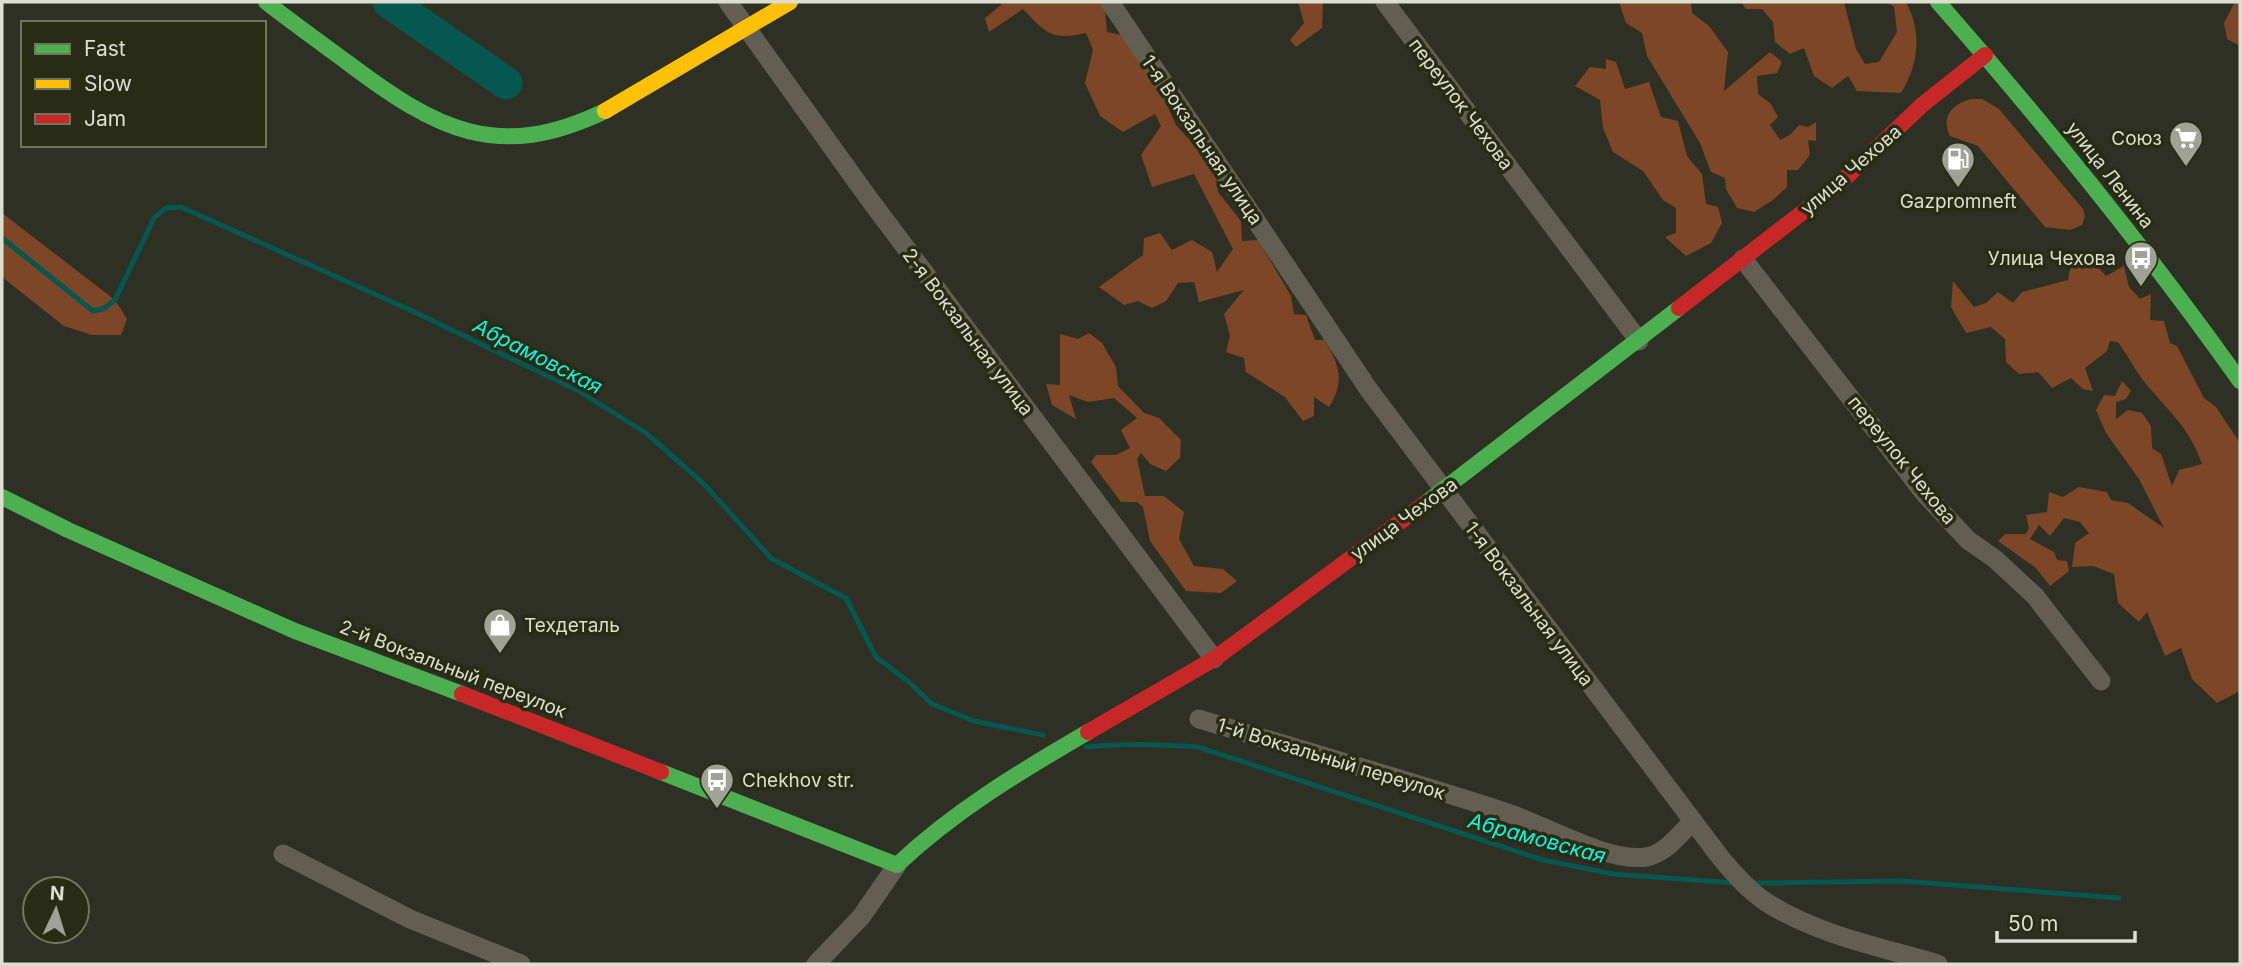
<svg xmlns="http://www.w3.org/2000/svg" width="2242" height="966" viewBox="0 0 2242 966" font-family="Inter,sans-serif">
<rect width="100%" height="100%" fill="#2f3024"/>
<!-- green -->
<path fill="#7c4627" d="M1002,2H1100L1105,10L1107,32L1122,35L1165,101L1176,125L1203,155L1216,177L1218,192L1241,221L1242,241L1258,240L1291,296L1294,314L1306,315L1315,340H1324C1340,365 1345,381 1329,407L1314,397V416L1303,421L1285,397L1246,372L1244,358L1226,352L1230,336L1224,314L1244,290L1199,302L1194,282L1178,283L1166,301L1152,308L1138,301L1124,305L1099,287L1143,255L1144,238L1160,233L1172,250L1192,240L1212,252L1217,272L1233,249L1194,174L1152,187L1141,155L1161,126L1155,114L1123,132L1100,116L1085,83L1093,50L1086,33C1051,41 1046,33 1023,9L989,32L985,18L1001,5Z
M1298,2H1323L1322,28L1296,47L1290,40L1304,23Z
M1619,2H1691L1692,13L1709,26L1728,52L1724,91L1770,52L1782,62L1777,73L1757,76L1758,94L1771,104L1778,117L1770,125L1780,140L1791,134L1799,125L1808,127L1816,122V141L1808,140L1810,155L1798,170H1787V187L1773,200L1754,212L1737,208L1726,189L1725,178L1711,172L1700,143L1647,56L1642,33L1626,23Z
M1741,2H1844L1856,49L1865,64L1879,62L1897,32L1894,6L1884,2H1906C1922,32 1919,64 1901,93L1857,91L1848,76L1832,88L1814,76L1804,48L1790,54L1775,42L1773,22L1762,9H1746Z
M2235,2H2240V46L2227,39L2224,23Z
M1606,59L1616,62L1625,89L1649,82L1661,117L1678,121L1687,156L1702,174L1706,204L1718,207L1722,223L1711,243L1686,256L1665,237L1676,233V208L1663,200L1643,171L1613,152L1603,128L1600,100L1575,86L1590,67L1606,69Z
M1972,99H1982L1999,109L2083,209L2085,216L2082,225L2070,230L2045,227L1978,146L1950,136C1940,117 1953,103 1972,99Z
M2,213L115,300L127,319L121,335H92L64,326L2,277Z
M2089,257L2106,276L2124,266L2129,287L2140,299L2151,294L2150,320L2164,321L2170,343L2177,346L2204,398L2216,407L2240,443V691L2217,703L2192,679L2181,648L2165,656L2147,612L2139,622L2118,603L2114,574L2093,566L2072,567L2075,543L2089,533L2080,522L2064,518L2050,536L2039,525L2030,539L2054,552L2057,560L2067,561L2069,571L2050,586L2036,568L1998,541L2005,534H2026L2029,528L2026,515L2047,512L2049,492L2063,497L2079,487L2107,492L2111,500L2128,503L2164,528L2139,479L2106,433L2096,410L2104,395L2115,396L2122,381L2131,391L2126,399L2116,402V419L2128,410L2142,413L2151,426L2152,448L2161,454L2172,486L2179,470L2202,464C2191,432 2174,416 2153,392C2139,378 2130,359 2118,342L2110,341L2107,351L2085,368L2093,391L2083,389L2071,378L2052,388L2038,372L2019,374L2006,362L2005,339L1991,327L1966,333L1951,307L1953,281L1974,307L1986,303L1998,292L2013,303L2022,292L2068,280C2070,266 2074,259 2089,257Z
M1089,333L1102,343L1116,367L1118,386L1144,413L1159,418L1181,440L1180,458L1166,471L1150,464L1141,453L1137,459L1145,496H1164L1184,512L1179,539L1194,566L1223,569L1237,581L1221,593L1186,591L1150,541L1143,507L1137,502H1121L1091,462L1096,455H1116L1130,448L1121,430L1137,418L1114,398L1088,402L1069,395L1076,419L1052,405L1046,384L1060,385V334L1078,339Z"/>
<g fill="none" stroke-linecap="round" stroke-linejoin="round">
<!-- stream -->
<path stroke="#05574f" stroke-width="5" d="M2,238L93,311L103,309L115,300L154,218L166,208L181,207L408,309L577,390L646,433L703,483L772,559L846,598L876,657L910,683L932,704L974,721L1043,735
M1086,747C1124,743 1160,744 1198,747L1543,860L1613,874L1735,883
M1752,883L1902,881L2119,898"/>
<!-- river -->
<path stroke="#05574f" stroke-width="33" d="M389,2L506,83"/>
<!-- street -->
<path stroke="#635e52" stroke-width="19" d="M728,2L867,196L1214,659
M1110,2L1369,390L1720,857C1734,874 1748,890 1766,902C1817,935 1881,947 1938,964
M1385,2L1639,341
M1743,259L1924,493L1968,540L1995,559L2035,596L2101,681
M1199,719C1301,750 1404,779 1505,812C1543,824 1608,863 1646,857C1665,854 1679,835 1692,822
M283,854L410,919L521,964
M816,964L861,917L897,865"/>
<!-- fast -->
<path stroke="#4caf50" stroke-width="16" d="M266,2C293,23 321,43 348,63C436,129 497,163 605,111
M1938,2C2045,124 2146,249 2240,381
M2,497L68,530L295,631L462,694
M1427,502L1679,308
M661,772L897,865C954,811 1021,771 1088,732"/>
<!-- slow -->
<path stroke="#ffc107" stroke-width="16" d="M605,111L790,2"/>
<!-- jam -->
<path stroke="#c62828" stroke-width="16" d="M1679,308L1839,184L1922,105L1985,55
M462,694L661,772
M1088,732L1214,659L1427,502"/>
</g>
<!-- icons -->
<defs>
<g id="supermarket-pin" transform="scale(1.75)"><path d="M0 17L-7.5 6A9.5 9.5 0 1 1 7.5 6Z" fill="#9fa294" stroke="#292c14"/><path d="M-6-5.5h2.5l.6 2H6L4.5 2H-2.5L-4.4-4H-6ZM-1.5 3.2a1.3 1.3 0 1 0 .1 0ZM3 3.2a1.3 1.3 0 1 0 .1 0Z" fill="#fff"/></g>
<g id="fuel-pin" transform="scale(1.75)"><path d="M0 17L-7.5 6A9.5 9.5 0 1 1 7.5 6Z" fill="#9fa294" stroke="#292c14"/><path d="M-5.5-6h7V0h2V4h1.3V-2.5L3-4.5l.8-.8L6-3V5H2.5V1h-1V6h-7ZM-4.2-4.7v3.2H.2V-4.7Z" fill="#fff"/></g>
<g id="bus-pin" transform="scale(1.75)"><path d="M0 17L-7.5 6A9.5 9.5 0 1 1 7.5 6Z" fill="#9fa294" stroke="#292c14"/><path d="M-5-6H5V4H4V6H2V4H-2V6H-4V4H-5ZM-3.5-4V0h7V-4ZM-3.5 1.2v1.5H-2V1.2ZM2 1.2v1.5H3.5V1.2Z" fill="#fff"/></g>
<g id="shop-pin" transform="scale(1.75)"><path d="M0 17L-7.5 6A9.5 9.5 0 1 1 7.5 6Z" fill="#9fa294" stroke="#292c14"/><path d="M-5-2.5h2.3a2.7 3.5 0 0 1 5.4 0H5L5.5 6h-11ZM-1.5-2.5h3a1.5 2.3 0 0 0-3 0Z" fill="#fff"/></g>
</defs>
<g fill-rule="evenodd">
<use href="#supermarket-pin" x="2186" y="138"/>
<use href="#fuel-pin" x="1958" y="159"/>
<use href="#bus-pin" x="2141" y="258"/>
<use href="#shop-pin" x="500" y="625"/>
<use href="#bus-pin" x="717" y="780"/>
</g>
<g text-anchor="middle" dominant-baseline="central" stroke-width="7" stroke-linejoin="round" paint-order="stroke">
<!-- street labels -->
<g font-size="19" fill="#dcdfd0" stroke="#292c14">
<text transform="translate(1461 104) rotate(53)">переулок Чехова</text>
<text transform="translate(1202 140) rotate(56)">1-я Вокзальная улица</text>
<text transform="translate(1851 170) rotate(-41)">улица Чехова</text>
<text transform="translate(2110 175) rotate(52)">улица Ленина</text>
<text transform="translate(968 332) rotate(53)">2-я Вокзальная улица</text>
<text transform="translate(1902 460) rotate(51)">переулок Чехова</text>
<text transform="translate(1404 519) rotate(-36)">улица Чехова</text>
<text transform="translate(1529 604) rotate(53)">1-я Вокзальная улица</text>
<text transform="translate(453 669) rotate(21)">2-й Вокзальный переулок</text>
<text transform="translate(1331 759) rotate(17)">1-й Вокзальный переулок</text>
</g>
<!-- poi labels -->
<g font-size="19" fill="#dcdfd0" stroke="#292c14" text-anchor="end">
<text x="2162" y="138">Союз</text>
<text x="1958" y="201" text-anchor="middle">Gazpromneft</text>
<text x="2116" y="258">Улица Чехова</text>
<text x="524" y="625" text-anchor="start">Техдеталь</text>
<text x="742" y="780" text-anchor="start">Chekhov str.</text>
</g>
<!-- water labels -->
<g font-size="21" font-style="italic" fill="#09f7e1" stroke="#292c14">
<text transform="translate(538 356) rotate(27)">Абрамовская</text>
<text transform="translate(1537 838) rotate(15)">Абрамовская</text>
</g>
</g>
<!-- border -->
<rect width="2242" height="966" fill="none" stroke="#dcdfd0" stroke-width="7"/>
<!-- legend -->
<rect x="21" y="21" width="245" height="126" fill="#292c14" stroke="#71745f" stroke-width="2"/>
<rect x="35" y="44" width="35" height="10" fill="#4caf50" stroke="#71745f" stroke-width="2"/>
<text x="84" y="56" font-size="21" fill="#dcdfd0">Fast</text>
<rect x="35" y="79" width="35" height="10" fill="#ffc107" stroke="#71745f" stroke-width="2"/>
<text x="84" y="91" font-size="21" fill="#dcdfd0">Slow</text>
<rect x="35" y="114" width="35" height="10" fill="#c62828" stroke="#71745f" stroke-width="2"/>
<text x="84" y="126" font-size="21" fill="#dcdfd0">Jam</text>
<!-- north arrow -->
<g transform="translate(56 910) rotate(4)"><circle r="33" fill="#292c14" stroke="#71745f" stroke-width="2"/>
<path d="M0-5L12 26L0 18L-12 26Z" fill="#9fa294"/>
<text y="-10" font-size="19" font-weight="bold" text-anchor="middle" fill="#dcdfd0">N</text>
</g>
<!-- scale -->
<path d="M1997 931v10h138v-10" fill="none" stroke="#dcdfd0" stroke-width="3.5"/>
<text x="2008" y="931" font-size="21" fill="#dcdfd0" stroke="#292c14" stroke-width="5" paint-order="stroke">50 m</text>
</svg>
